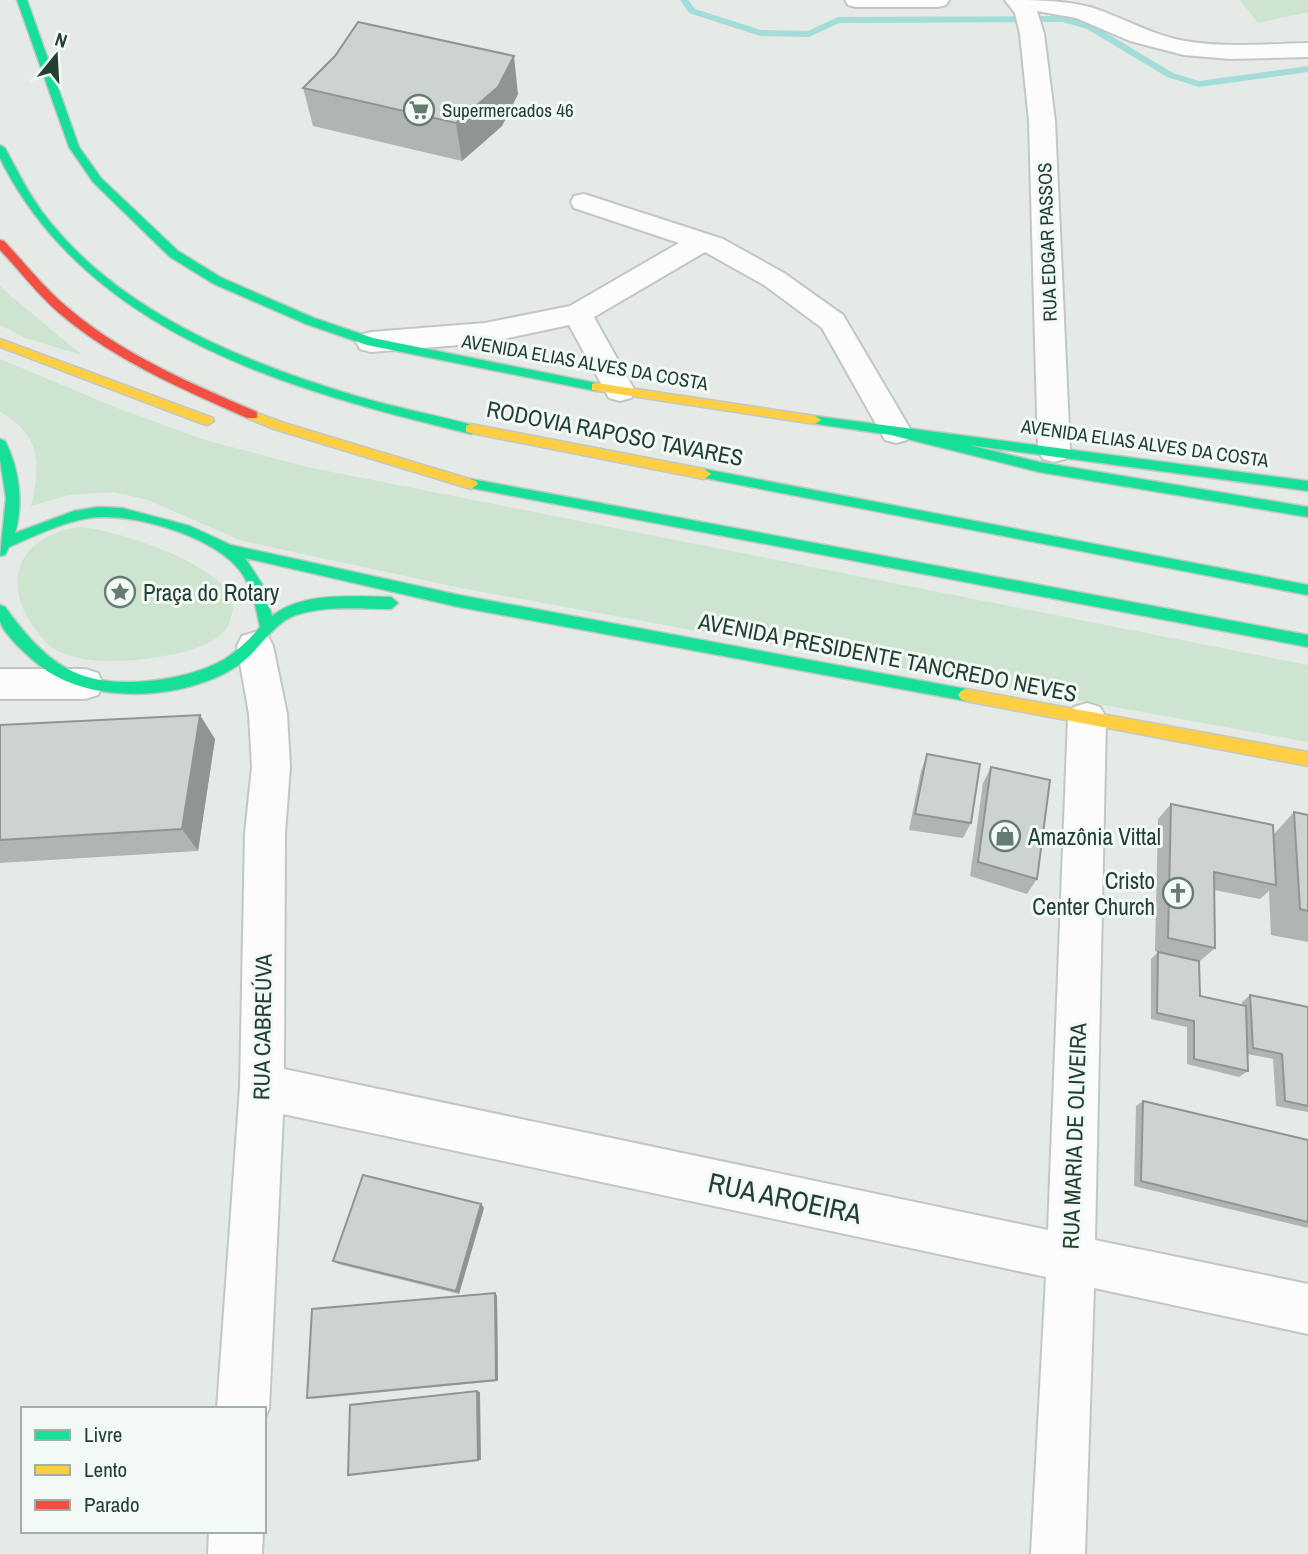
<svg xmlns="http://www.w3.org/2000/svg" width="1308" height="1554" viewBox="0 0 1308 1554" font-family="'Archivo Narrow',sans-serif">
<rect width="100%" height="100%" fill="#e5eae7"/>
<!-- green -->
<path fill="#cde4d0" d="M1240,0H1308V12L1258,23Z
M0,285L5,291L82,355L25,338L0,325Z
M0,359L117,408L202,439L307,467L1308,665V742L461,588L242,541L148,500L114,492L69,495L31,506C41,465 41,434 0,412Z
M80,527C113,529 234,566 233,608C233,611 230,620 229,624C221,642 192,650 174,654C139,661 92,667 58,651C47,646 40,635 32,625C0,576 23,535 80,527Z"/>
<g fill="none" stroke-linecap="round" stroke-linejoin="round">
<!-- stream -->
<path fill="#a3dcd8" fill-rule="evenodd" d="M680,0H688L695,9L761,30L808,31L838,17L1064,16L1093,25L1173,73L1199,81L1308,66V72L1199,87L1167,77L1087,29L1063,22L839,23L809,37L760,36L689,13Z"/>
<!-- street casing -->
<g stroke="#c2c7c4" stroke-width="4">
<path id="street" d="M845,0H949L946,5L938,7H856L848,5Z
M1005,0C1033,0 1062,0 1090,7C1122,17 1151,35 1185,41C1225,48 1267,44 1308,43V57L1230,59L1184,55L1130,41L1076,18L1037,11L1044,34L1055,121L1070,451L1065,459L1054,462L1043,459L1038,451L1029,121L1020,34L1015,13Z
M584,194L723,239L784,273L843,315L912,432L907,440L896,443L885,440L822,328L764,285L705,252L594,317L635,391L631,398L620,401L609,398L569,325L485,343L371,352L360,349L356,342L360,335L371,332L485,323L570,306L679,243L574,208L571,202L574,196Z
M255,632L268,636L273,646L287,714L290,767L285,833L284,1069L1048,1230L1068,718L1074,707L1087,703L1100,707L1106,718L1095,1240L1308,1284V1334L1094,1288L1085,1554H1031L1046,1277L283,1114L269,1409L264,1420V1409H217L240,1087L245,833L252,767L249,714L237,646L242,636Z
M0,669H85L98,673L103,684L98,695L85,699H0Z
M209,1531H263L262,1554H208Z"/>
</g>
<!-- fast casing -->
<g stroke="#c0c8c4" stroke-width="3">
<path id="fast" d="M17,0H27L79,147L101,178L178,251L222,278L314,318L373,338L596,383L600,384V390L596,391L367,345L306,324L214,284L170,257L93,182L69,147Z
M0,145L5,148C17,170 28,193 43,213C117,311 242,362 356,396C396,408 436,415 476,426V432L471,434C297,392 96,338 5,168L0,158Z
M815,416L1308,481V491L969,445L1039,462L1308,507V517L1039,472L891,435L810,423L809,420Z
M0,439L5,441C19,468 24,503 15,533L74,511L98,507L122,508L190,526L231,545L459,595L966,689L971,691L974,695L971,699L966,701L459,607L245,558L262,584L272,616C304,591 353,597 391,597L398,603L391,609C360,609 326,605 296,615C274,622 259,650 240,664C187,701 90,706 39,665C29,657 3,634 0,621C0,617 0,610 0,605L5,607C24,633 45,659 74,672C114,691 187,681 225,659C238,650 250,639 260,627C256,608 252,588 241,572C215,536 132,512 89,518C60,523 35,536 9,547L5,555L0,556L6,498L0,460Z
M704,469L1308,585V595L699,477V471Z
M471,479L1308,635V647L466,487L464,484Z"/>
</g>
<!-- slow casing -->
<g stroke="#c0c8c4" stroke-width="3">
<path id="slow" d="M0,339L213,418L214,421L208,425L203,424L0,347Z
M596,383L815,416L821,420L815,424L592,390V384Z
M252,411L284,423L476,481L478,484L471,489L274,429L247,418L246,415Z
M471,424L704,469L711,474L704,479L466,432V426Z
M966,689L1308,752V766L966,701L961,699L958,695L961,691Z"/>
</g>
<!-- jam casing -->
<g stroke="#c0c8c4" stroke-width="3">
<path id="jam" d="M0,240L4,241C25,263 44,288 67,307C123,355 190,383 257,412V418H247C182,389 114,360 59,313C37,294 20,271 0,250Z"/>
</g>
<!-- street -->
<use href="#street" fill="#fbfcfb" fill-rule="evenodd"/>
<!-- fast -->
<use href="#fast" fill="#16e098" fill-rule="evenodd"/>
<!-- slow -->
<use href="#slow" fill="#ffcf43" fill-rule="evenodd"/>
<!-- jam -->
<use href="#jam" fill="#f24e42" fill-rule="evenodd"/>
</g>
<!-- wall -->
<path fill="#b0b5b3" d="M303,88L518,94L502,126L462,161L313,126Z
M0,725L215,739L198,851L0,863Z
M927,754L971,823L963,838L909,830L921,771Z
M991,767L1037,879L1027,894L970,876L983,783Z
M1171,804L1274,834L1294,812L1308,815V942L1271,935L1269,891L1260,899L1214,890L1215,948L1200,961H1199L1200,996L1242,1005V1002L1250,995L1308,1007V1112L1276,1106L1273,1059L1247,1054L1248,1071L1239,1077L1187,1064V1027L1151,1019V959L1158,952L1155,951L1158,819Z
M1143,1101L1308,1140V1228L1134,1186L1136,1106Z
M481,1204L484,1208L459,1294L338,1264L333,1261Z
M495,1293L497,1296L498,1381L312,1399L307,1398Z"/>
<!-- shaded-wall -->
<path fill="#909492" d="M514,56L518,94L502,126L462,161L456,123Z
M200,715L215,739L198,851L182,829Z
M481,1204L484,1208L459,1294L456,1291Z
M495,1293L497,1296L498,1381L496,1380Z
M477,1391L480,1392L481,1460H478Z"/>
<!-- building -->
<path fill="#cdd3d0" stroke="#909492" stroke-width="2" d="M358,22L514,56L498,87L456,123L303,88L335,56Z
M200,715L182,829L0,840V725Z
M927,754L980,764L971,823L915,814Z
M991,767L1050,780L1037,879L978,862Z
M1171,804L1273,825L1276,885L1214,872L1215,948L1168,938Z
M1294,812L1308,815V911L1300,909Z
M1158,952L1199,961L1200,996L1246,1006L1248,1071L1194,1059V1021L1157,1013Z
M1250,995L1308,1007V1106L1285,1101L1282,1054L1253,1048Z
M1143,1101L1308,1140V1222L1141,1181Z
M363,1175L481,1204L456,1291L333,1261Z
M495,1293L496,1380L307,1398L312,1309Z
M477,1391L478,1460L348,1475L350,1405Z"/>
<!-- icons -->
<defs>
<g id="supermarket-ring" transform="scale(1.575)"><circle r="9.5" fill="#f3faf5" stroke="#667c71" stroke-width="1.5"/><path d="M-6-5.5h2.5l.6 2H6L4.5 2H-2.5L-4.4-4H-6ZM-1.5 3.2a1.3 1.3 0 1 0 .1 0ZM3 3.2a1.3 1.3 0 1 0 .1 0Z" fill="#667c71"/></g>
<g id="sight-ring" transform="scale(1.575)"><circle r="9.5" fill="#f3faf5" stroke="#667c71" stroke-width="1.5"/><path d="M0-6L1.8-2.2L6-1.7L2.9 1.2L3.7 5.4L0 3.3L-3.7 5.4L-2.9 1.2L-6-1.7L-1.8-2.2Z" fill="#667c71"/></g>
<g id="shop-ring" transform="scale(1.575)"><circle r="9.5" fill="#f3faf5" stroke="#667c71" stroke-width="1.5"/><path d="M-5-2.5h2.3a2.7 3.5 0 0 1 5.4 0H5L5.5 6h-11ZM-1.5-2.5h3a1.5 2.3 0 0 0-3 0Z" fill="#667c71"/></g>
<g id="church-ring" transform="scale(1.575)"><circle r="9.5" fill="#f3faf5" stroke="#667c71" stroke-width="1.5"/><path d="M-1.2-6h2.4v3.5h3.3v2.4h-3.3V6h-2.4V-.1h-3.3v-2.4h3.3Z" fill="#667c71"/></g>
</defs>
<g fill-rule="evenodd">
<use href="#supermarket-ring" x="419" y="110"/>
<use href="#sight-ring" x="120" y="592"/>
<use href="#shop-ring" x="1005" y="836"/>
<use href="#church-ring" x="1178" y="893"/>
</g>
<g text-anchor="middle" dominant-baseline="central" stroke-width="6" stroke-linejoin="round" paint-order="stroke">
<!-- far-poi labels -->
<g font-size="19" fill="#214031" stroke="#f3faf5" text-anchor="start">
<text x="442" y="110">Supermercados 46</text>
</g>
<!-- far-street labels -->
<g font-size="19" fill="#214031" stroke="#f3faf5">
<text transform="translate(1047 242) rotate(-92)">RUA EDGAR PASSOS</text>
<text transform="translate(585 362) rotate(10)">AVENIDA ELIAS ALVES DA COSTA</text>
<text transform="translate(1145 443) rotate(8)">AVENIDA ELIAS ALVES DA COSTA</text>
</g>
<!-- street labels -->
<g font-size="23" fill="#214031" stroke="#f3faf5">
<text transform="translate(615 433) rotate(11)">RODOVIA RAPOSO TAVARES</text>
<text transform="translate(888 657) rotate(11)">AVENIDA PRESIDENTE TANCREDO NEVES</text>
<text transform="translate(262 1027) rotate(-89)">RUA CABREÚVA</text>
<text transform="translate(1074 1136) rotate(-88)">RUA MARIA DE OLIVEIRA</text>
</g>
<!-- poi labels -->
<g font-size="23" fill="#214031" stroke="#f3faf5" text-anchor="start">
<text x="143" y="592">Praça do Rotary</text>
<text x="1028" y="836">Amazônia Vittal</text>
<text x="1155" y="880" text-anchor="end">Cristo<tspan x="1155" dy="26">Center Church</tspan></text>
</g>
<!-- near-street labels -->
<g font-size="28" fill="#214031" stroke="#f3faf5">
<text transform="translate(785 1198) rotate(12)">RUA AROEIRA</text>
</g>
</g>
<!-- legend -->
<rect x="21" y="1407" width="245" height="126" fill="#f3faf5" stroke="#9fb0a7" stroke-width="2"/>
<rect x="35" y="1430" width="35" height="10" fill="#16e098" stroke="#9fb0a7" stroke-width="2"/>
<text x="84" y="1442" font-size="21" fill="#214031">Livre</text>
<rect x="35" y="1465" width="35" height="10" fill="#ffcf43" stroke="#9fb0a7" stroke-width="2"/>
<text x="84" y="1477" font-size="21" fill="#214031">Lento</text>
<rect x="35" y="1500" width="35" height="10" fill="#f24e42" stroke="#9fb0a7" stroke-width="2"/>
<text x="84" y="1512" font-size="21" fill="#214031">Parado</text>
<!-- north arrow -->
<g transform="translate(56 56) rotate(18)" stroke="#f3faf5" stroke-width="5" paint-order="stroke">
<path d="M0-5L12 26L0 18L-12 26Z" fill="#214031"/>
<text y="-10" font-size="19" font-weight="bold" text-anchor="middle" fill="#214031">N</text>
</g>
</svg>
